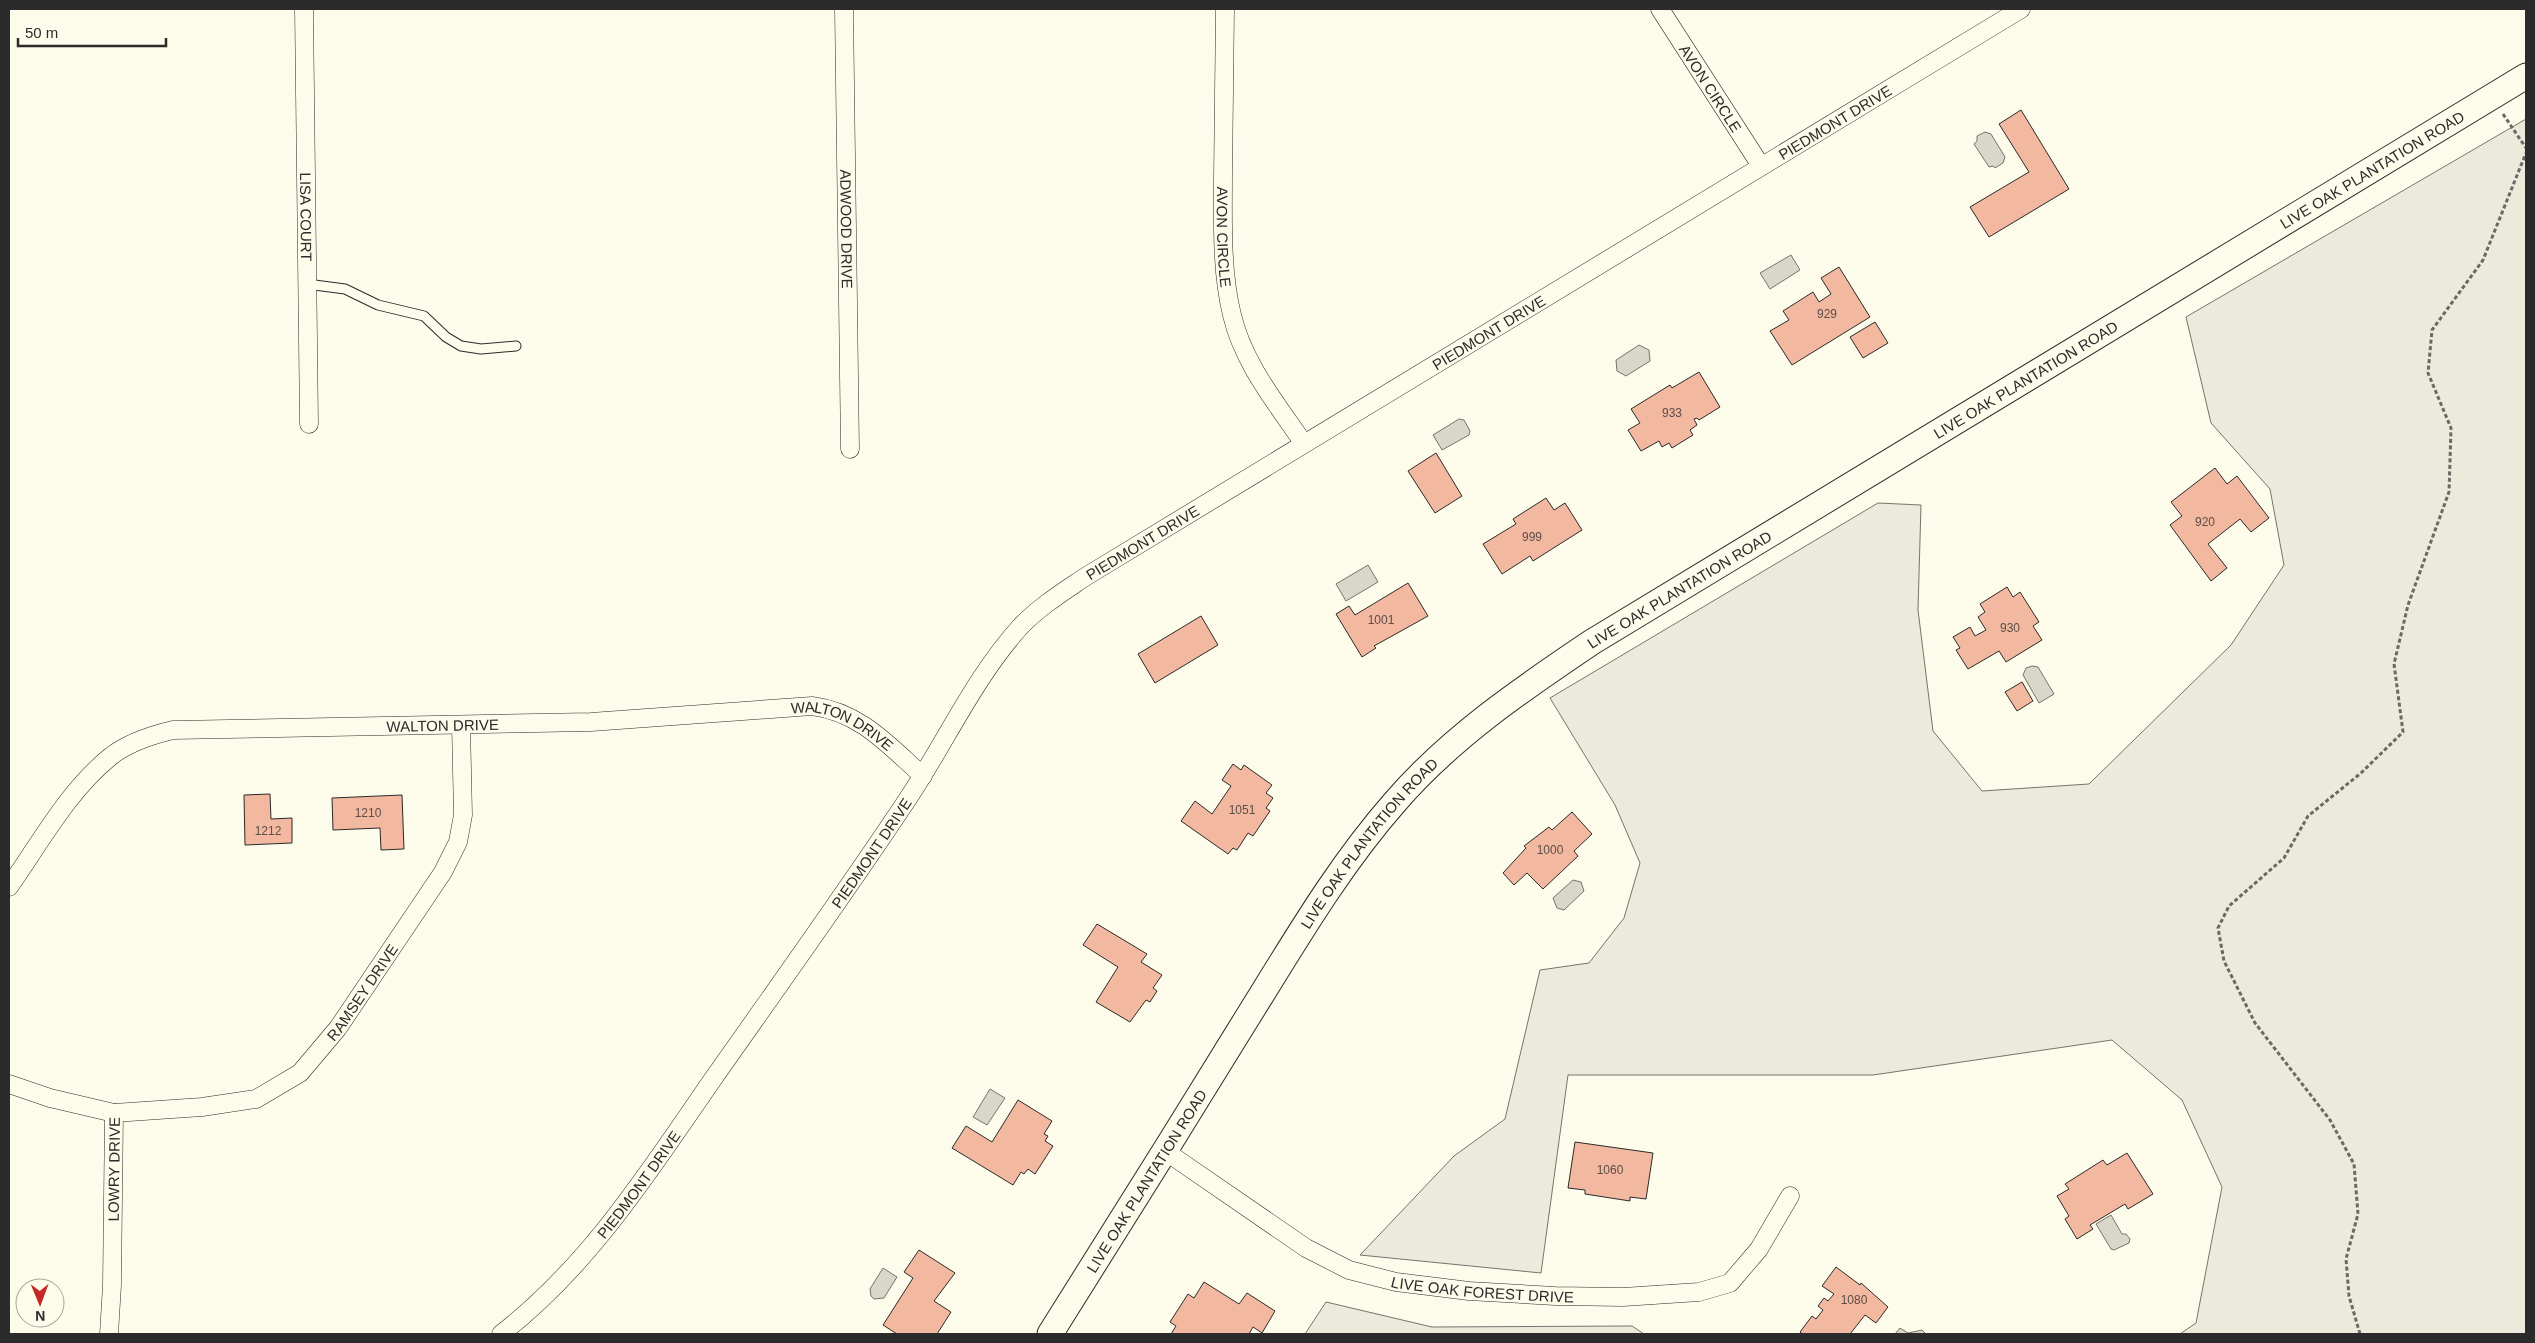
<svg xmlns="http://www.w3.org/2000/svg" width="2535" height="1343" viewBox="0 0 2535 1343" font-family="Helvetica,sans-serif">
<rect width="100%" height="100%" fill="#fdfbea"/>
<!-- green -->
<path fill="#ecebdb" stroke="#74746e" d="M2526,119V1334H2180L2196,1323L2222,1187L2182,1100L2112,1040L1873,1075H1568L1541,1273L1360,1255L1454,1156L1505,1119L1540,970L1589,963L1624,918L1640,863L1615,805L1550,698L1878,503L1921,505L1918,610L1933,731L1982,791L2089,784L2231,645L2284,565L2270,489L2211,423L2186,317Z
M1326,1302L1432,1327L1632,1326L1644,1334H1305Z"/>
<!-- water -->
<path fill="#d8d7c9" stroke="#74746e" d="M1985,132L1991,134L2005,157L2003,163L1995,168L1993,166L1989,167L1974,144L1977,141V136Z
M1791,255L1800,270L1770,289L1760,273Z
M1639,345L1649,350L1650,361L1626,376L1617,371L1616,360Z
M1459,419L1464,420L1470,431L1469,435L1442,450L1433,435Z
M1368,565L1378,582L1346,601L1336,584Z
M2032,666L2038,667L2054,694L2039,703L2023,675L2026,668Z
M1573,880L1581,882L1584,891L1564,910L1557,908L1553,898Z
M990,1089L1005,1098L987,1125L973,1117Z
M2111,1215L2122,1234H2126L2130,1239L2129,1243L2114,1250L2111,1249L2096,1224Z
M883,1268L897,1277L884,1298L874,1299L871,1296L870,1289Z
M1900,1328L1908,1333L1922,1330L1926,1334H1895Z"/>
<!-- building -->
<path fill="#f2b8a0" stroke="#2b2b2b" d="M2021,110L2069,189L1989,237L1970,207L2029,172L1999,124Z
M1839,267L1870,317L1792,365L1770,331L1789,320L1783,311L1813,292L1819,302L1831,294L1821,278Z
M1875,322L1888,343L1863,358L1850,337Z
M1699,372L1720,407L1699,420L1697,418L1694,419L1697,425L1690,430L1693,435L1672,448L1669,443L1662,447L1659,441L1641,451L1628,430L1640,423L1631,409L1670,385L1672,388Z
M1436,453L1462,496L1435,513L1408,471Z
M2215,468L2227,484L2237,476L2269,518L2251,532L2240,519L2208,544L2227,568L2211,581L2170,525L2182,516L2171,502Z
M1546,498L1554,510L1565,503L1582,530L1533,561L1530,556L1502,574L1483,544L1516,524L1513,519Z
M1408,583L1428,616L1374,646L1376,648L1362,657L1336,614L1349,606L1355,615Z
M2007,587L2013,597L2020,592L2039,622L2033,626L2042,640L2006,662L1999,651L1968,669L1956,650L1960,648L1953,637L1970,627L1975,636L1986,630L1978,617L1985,612L1980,604Z
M1201,616L1218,645L1155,683L1138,654Z
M2022,682L2033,701L2017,711L2005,692Z
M1233,764L1241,770L1244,765L1272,785L1266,793L1273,798L1266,808L1270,811L1253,836L1248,833L1237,850L1233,848L1228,854L1181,821L1195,801L1212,814L1231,786L1222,780Z
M270,794L271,819L292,818V843L245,845L244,795Z
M402,795L404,849L381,850L380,828L333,830L332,798Z
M1572,812L1592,834L1574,851L1578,856L1543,889L1527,873L1514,885L1503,873L1526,848L1524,846L1549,827L1552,830Z
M1097,924L1147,954L1141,962L1162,975L1153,988L1157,991L1150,1002L1146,1000L1130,1022L1096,1002L1118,967L1083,945Z
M1018,1100L1052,1121L1044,1134L1048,1136L1045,1141L1053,1146L1035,1174L1028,1169L1024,1174L1021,1172L1013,1185L952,1148L966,1126L992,1142Z
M1575,1142L1653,1153L1646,1199L1630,1197V1201L1585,1194V1190L1568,1188Z
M2127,1153L2153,1194L2128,1209L2125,1204L2090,1225L2093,1229L2077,1239L2065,1219L2069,1216L2057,1196L2069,1189L2065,1184L2103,1160L2107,1165Z
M919,1250L955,1273L934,1301L951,1312L937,1334H897L883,1325L913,1278L904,1272Z
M1836,1267L1860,1285L1861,1283L1888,1307L1876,1323L1865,1315L1850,1334H1803L1800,1332L1812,1316L1816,1319L1823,1310L1818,1306L1824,1298L1828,1301L1834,1294L1822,1286Z
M1204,1282L1239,1304L1247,1293L1275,1311L1262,1333L1253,1327L1249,1334H1171L1176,1326L1170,1322L1188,1294L1194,1298Z"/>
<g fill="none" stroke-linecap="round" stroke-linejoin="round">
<!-- lane casing -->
<g stroke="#2b2b2b" stroke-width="11">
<path id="lane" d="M307,284L345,289L378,305L424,316L446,337L461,346L481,349L516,346"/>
</g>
<!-- street casing -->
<g stroke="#2b2b2b" stroke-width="19">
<g id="street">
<path id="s1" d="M304,9L309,424"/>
<path id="s2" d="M844,9L850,449"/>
<path id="s3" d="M1225,9C1224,64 1224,120 1223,176C1223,222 1221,270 1232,315C1243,363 1277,404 1304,444"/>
<path id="s4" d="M1660,9L1761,166"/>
<path id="s5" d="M9,887C40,843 68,791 110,757C127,743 152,735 173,730L591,722L812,706C860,712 888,745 923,776"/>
<path id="s6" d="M9,1084L50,1098L114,1113L202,1107L256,1099L300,1073L338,1028L443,872L458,842L463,815L461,725"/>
<path id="s7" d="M1165,1151L1306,1248L1349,1270L1396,1282L1469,1291L1555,1296L1623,1297L1699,1292L1730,1283L1759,1249L1790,1196"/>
<path id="s8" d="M109,1334L112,1285L114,1113"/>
<path id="s9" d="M501,1334C591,1264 649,1171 713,1079C779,985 846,892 909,797C946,741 975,677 1020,627C1039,607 1063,592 1085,577L2021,9"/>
</g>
</g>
<!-- secondary casing -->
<g stroke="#2b2b2b" stroke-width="27">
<g id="secondary">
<path id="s10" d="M1050,1334C1115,1231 1180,1127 1244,1023C1291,948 1336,869 1395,802C1450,738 1522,689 1592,642L2526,76"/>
</g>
</g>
<!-- path -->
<path stroke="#6a6964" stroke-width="3" stroke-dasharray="4 2.5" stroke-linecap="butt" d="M2503,114L2526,148
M2360,1334L2349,1296L2346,1259L2358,1214L2354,1164L2330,1120L2255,1023L2224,961L2218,928L2229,906L2284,858L2308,816L2361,773L2403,732L2394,664L2408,605L2449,492L2451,428L2428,373L2432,330L2483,260L2526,153"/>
<!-- lane -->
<use href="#lane" stroke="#fdfbea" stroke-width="9"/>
<!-- street -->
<use href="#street" stroke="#fdfbea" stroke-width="18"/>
<!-- secondary -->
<use href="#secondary" stroke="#fdfbea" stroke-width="25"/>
</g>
<g text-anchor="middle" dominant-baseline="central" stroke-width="4" stroke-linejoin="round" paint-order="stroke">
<!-- number labels -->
<g font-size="12" fill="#5d4e48">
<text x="1827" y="314">929</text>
<text x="1672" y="413">933</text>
<text x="2205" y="522">920</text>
<text x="1532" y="537">999</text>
<text x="1381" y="620">1001</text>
<text x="2010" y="628">930</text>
<text x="1242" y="810">1051</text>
<text x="368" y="813">1210</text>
<text x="268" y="831">1212</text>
<text x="1550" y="850">1000</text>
<text x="1610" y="1170">1060</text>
<text x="1854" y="1300">1080</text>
</g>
<!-- street labels -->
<g font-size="15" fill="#2b2b2b" stroke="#fdfbea">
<text stroke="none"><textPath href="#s4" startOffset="94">AVON CIRCLE</textPath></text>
<text stroke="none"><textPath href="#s9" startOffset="1839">PIEDMONT DRIVE</textPath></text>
<text stroke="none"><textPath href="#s10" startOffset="1801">LIVE OAK PLANTATION ROAD</textPath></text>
<text stroke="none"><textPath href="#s1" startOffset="208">LISA COURT</textPath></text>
<text stroke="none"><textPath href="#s2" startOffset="220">ADWOOD DRIVE</textPath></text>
<text stroke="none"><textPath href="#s3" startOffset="228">AVON CIRCLE</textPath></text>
<text stroke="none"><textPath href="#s9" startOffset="1434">PIEDMONT DRIVE</textPath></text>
<text stroke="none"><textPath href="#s10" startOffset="1396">LIVE OAK PLANTATION ROAD</textPath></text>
<text stroke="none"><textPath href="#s9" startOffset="1029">PIEDMONT DRIVE</textPath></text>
<text stroke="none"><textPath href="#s10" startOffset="991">LIVE OAK PLANTATION ROAD</textPath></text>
<text stroke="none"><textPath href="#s5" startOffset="504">WALTON DRIVE</textPath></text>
<text stroke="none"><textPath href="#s5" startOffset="909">WALTON DRIVE</textPath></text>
<text stroke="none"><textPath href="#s10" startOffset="586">LIVE OAK PLANTATION ROAD</textPath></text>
<text stroke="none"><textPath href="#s9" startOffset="609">PIEDMONT DRIVE</textPath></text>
<text stroke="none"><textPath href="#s6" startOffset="405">RAMSEY DRIVE</textPath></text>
<text stroke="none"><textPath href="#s8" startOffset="165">LOWRY DRIVE</textPath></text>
<text stroke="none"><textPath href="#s10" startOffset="181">LIVE OAK PLANTATION ROAD</textPath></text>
<text stroke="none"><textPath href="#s9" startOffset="204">PIEDMONT DRIVE</textPath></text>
<text stroke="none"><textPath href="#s7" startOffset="355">LIVE OAK FOREST DRIVE</textPath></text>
</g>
</g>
<!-- border -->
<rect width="2535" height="1343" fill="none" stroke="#2b2b2b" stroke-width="20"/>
<!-- north arrow -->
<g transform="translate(40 1303) rotate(179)"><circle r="24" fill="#fdfbea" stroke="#a9a89e"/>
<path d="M0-4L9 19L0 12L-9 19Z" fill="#c62828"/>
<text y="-8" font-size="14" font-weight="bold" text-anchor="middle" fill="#2b2b2b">N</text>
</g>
<!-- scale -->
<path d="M18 38v8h148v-8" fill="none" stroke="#2b2b2b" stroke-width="2.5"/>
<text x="25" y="38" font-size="15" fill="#2b2b2b" stroke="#fdfbea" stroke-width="4" paint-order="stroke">50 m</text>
</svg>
